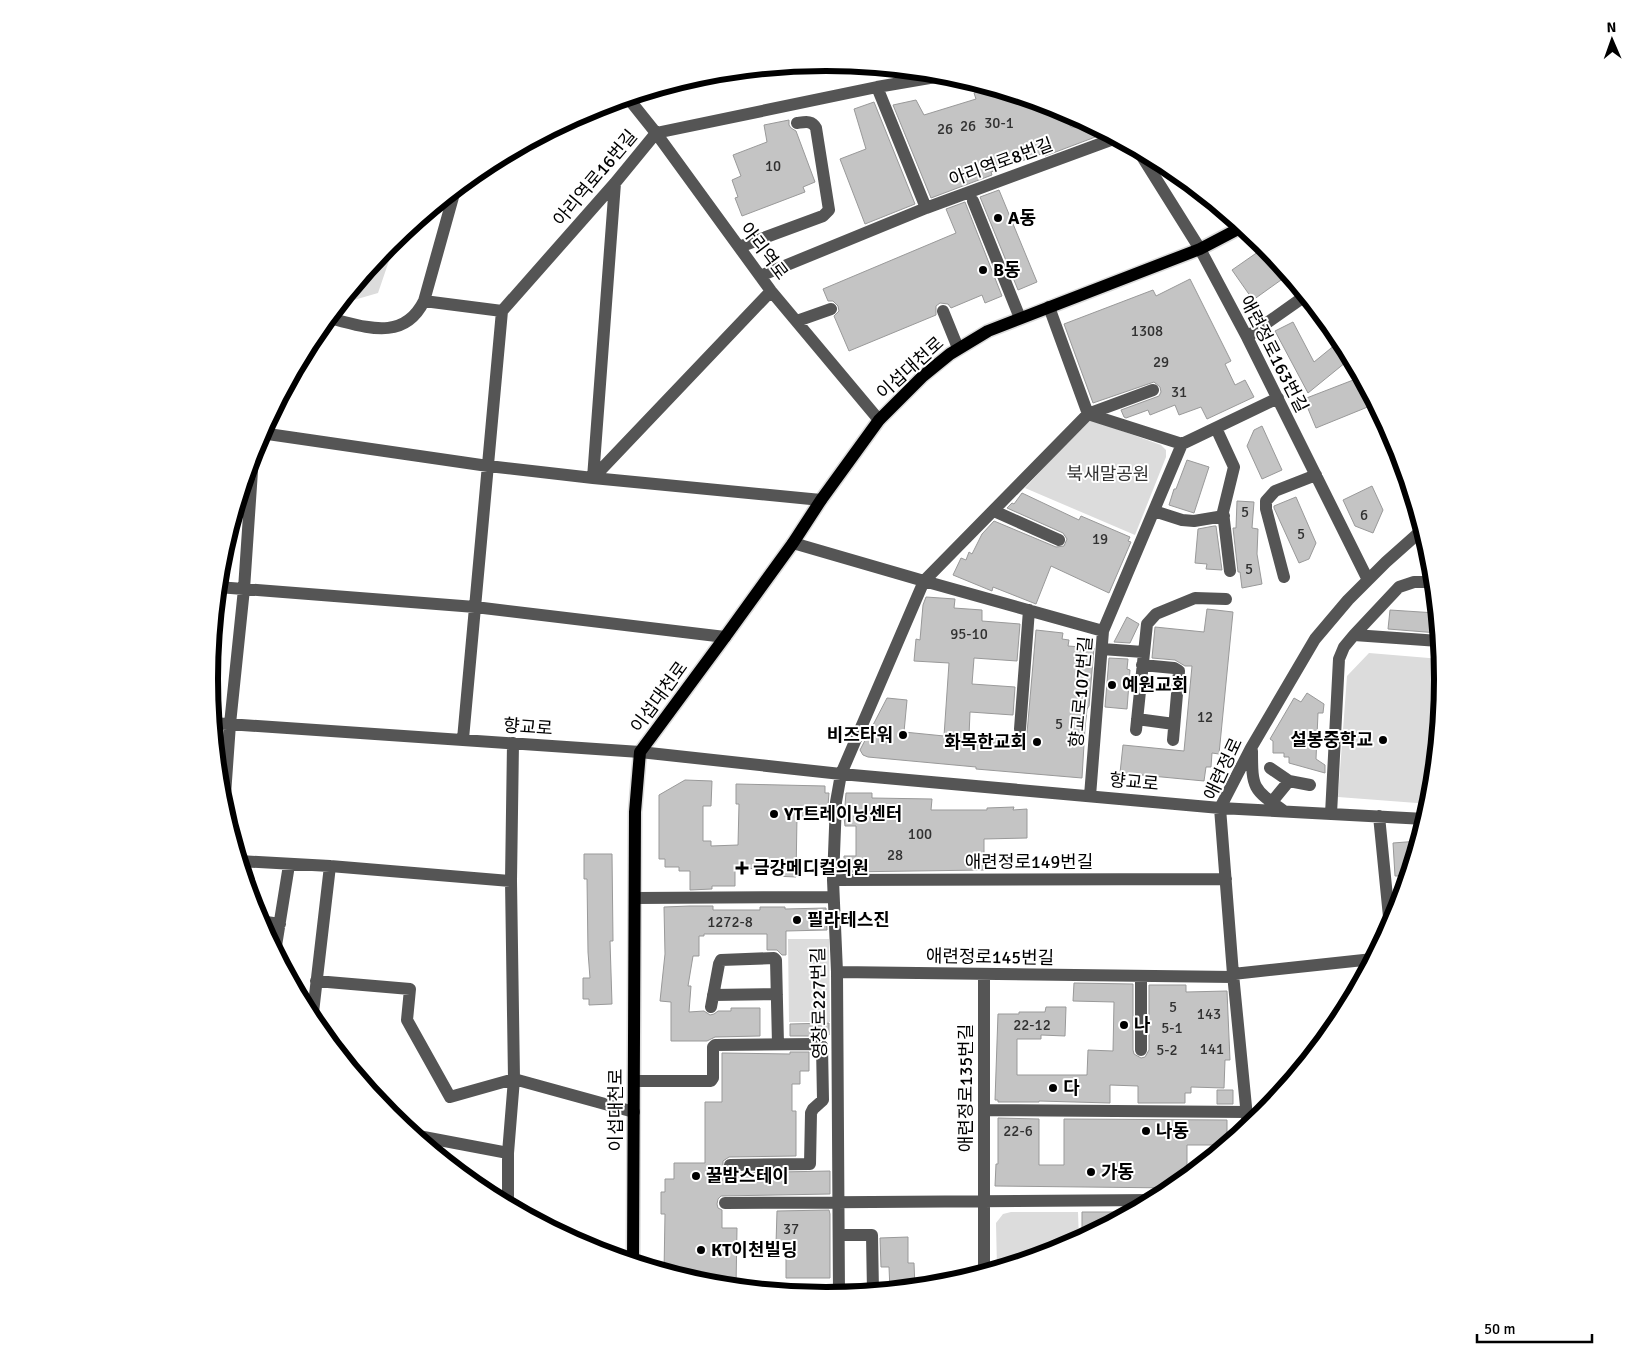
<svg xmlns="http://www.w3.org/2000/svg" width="1652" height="1359" viewBox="0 0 1652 1359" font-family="Signika,'Noto Sans KR',sans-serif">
<rect width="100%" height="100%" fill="#fff"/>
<!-- green -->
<path fill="#dcdcdc" d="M753,70L697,82L690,79L706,74Z
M390,243L391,255L378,293L340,304Z
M1089,419L1161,445L1166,450V457L1135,535L1025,488Z
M1369,653L1441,659L1443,680L1430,804L1338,797L1347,676Z
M788,939H829L830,1022H789Z
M1011,1212H1078L1079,1241L1062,1250L997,1269L996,1223L1003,1214Z"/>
<!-- building -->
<path fill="#c4c4c4" stroke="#999" d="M990,87L1062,110L1070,114L1067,120L1071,127H1078L1086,122L1106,133L1045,156L1044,153L991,172L992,175L931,198L893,105L916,100L924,115L976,99L974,93Z
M874,102L915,204L865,224L840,159L866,149L854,109Z
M789,120V125L791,128L796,131L815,182L803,187L805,192L742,216L735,198L738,197L732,180L741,176L733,155L767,142L764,125Z
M999,190L1037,282L1018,290L980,197Z
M965,202L1002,296L985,303L982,295L951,308L948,304L940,303L936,306V315L849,351L834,316L839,311L838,306L833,301H828L823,289L956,233L946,209Z
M1265,247L1288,275L1253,300L1232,270Z
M1190,279L1231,361L1225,364L1235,385L1245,380L1254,397L1207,419L1201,407L1179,415L1175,405L1150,415L1148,410L1126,418L1124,417L1121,410L1159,396L1161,392L1160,387L1154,382L1093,403L1064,324L1153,290L1156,296Z
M1293,322L1314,362L1341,340L1351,358L1308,393L1275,331Z
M1361,377L1375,404L1316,428L1304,399Z
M1262,426L1282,470L1262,479L1247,446L1254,430Z
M1187,460L1209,467L1194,513L1169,505L1174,489H1176Z
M1372,486L1383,510L1373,533L1355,526L1343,500Z
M1022,493L1079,520L1081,516L1130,537L1128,541L1131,542L1109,593L1051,566L1036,604L993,587L992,591L953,575L961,558L966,560L969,552L972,554L982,534L994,521L1056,547L1064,546L1067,539L1063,533L1007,508L1012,503L1014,504Z
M1296,497L1316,543L1309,559L1299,563L1274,508V506Z
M1237,501L1254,502L1252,528L1258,529L1257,554L1262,584L1242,588L1240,572H1238L1233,528H1236Z
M1214,526H1216L1222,570L1206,569L1207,564L1195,563L1198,529Z
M926,597L955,599L954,608L982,610V621L1020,624L1017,661L974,658L972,684L1015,687L1013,715L970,712L969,736L1021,740L1022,737L1027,733L1036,630L1063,633L1062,639L1069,640L1068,646L1094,648L1089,706L1087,709L1085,728L1082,778L976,769V767L868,757L863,755L860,750L887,698L907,700L904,732L944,736L949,663L914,661L916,639L920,640L923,605Z
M1207,609L1233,612L1219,754L1212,753L1211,767H1206L1204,781L1120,773L1123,745L1184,751L1192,666H1185L1175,660L1152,658L1155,627L1204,632Z
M1390,610L1436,613L1438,633L1388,629Z
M1127,617L1139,624L1130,643L1114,642Z
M1109,658L1128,659L1127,669L1130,670L1127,709L1105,707Z
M1307,693L1324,704L1323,713H1318L1316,759L1325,765V773L1289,763V757H1284V753H1273V741L1270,739L1294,698L1301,702Z
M685,780L712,781L711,806H703V841H711V846L738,845L739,804H736V784L825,786V793H829L827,817L797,816L796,877L774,876V868L735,869V886H712V889L690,890V871H679V867H665V859H659V795Z
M846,793H872V798L932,799L931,810H987V808L1014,807L1013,810L1027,809V838L984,839V870L844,872V856H856V826H845L844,817Z
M1419,841L1408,876H1395L1393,843Z
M584,854H612L613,941H610L612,1004L589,1005V999H583V978H590L588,952L587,879H584Z
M690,906H713V910H760V907H785V909L826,908L827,930L786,931V955H782L777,950H767V934H704V936H699V956H693L688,986H691L689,1012L704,1011L710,1015L714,1014L718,1011H731V1008H760V1036L715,1037L707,1041H671V1002L660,1001L665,954L664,907Z
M1074,983L1133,984V1050L1134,1054L1141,1058L1145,1057L1149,1050V985H1186V992L1227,991L1230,1060H1225L1224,1088L1191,1087V1093H1185V1103H1138V1086L1110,1085V1103L1039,1101V1102H998V1100H995L998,1014H1019V1012H1045L1046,1007H1066L1065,1036L1041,1035V1039H1017V1075H1087L1088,1050L1113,1051L1114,1002L1073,1001Z
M829,1023V1035H824V1038L818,1036H790V1024Z
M790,1052H809V1071H800V1084H792V1111H796V1156L729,1157L723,1161V1169L730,1173L830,1171V1194L721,1196L718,1199L717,1204L718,1208L722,1210V1228H737L736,1288L705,1285L664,1272L665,1214H661V1192H665V1179H674V1163H705V1102H722V1053L790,1054Z
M1217,1090H1233V1104H1217Z
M998,1118L1039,1119V1165H1064V1119L1227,1120V1142H1221L1222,1145H1187V1178L1174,1188L995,1186L996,1164H998Z
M829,1210L830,1214V1278H786V1244H776L777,1211Z
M1082,1212H1133L1092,1234H1082Z
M908,1237V1263H914L915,1288L890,1290L889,1267H881L880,1238Z"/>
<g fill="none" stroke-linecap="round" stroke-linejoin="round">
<!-- major casing -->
<g stroke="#dbdbdb" stroke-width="15">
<path id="major" d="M633,1263L635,812L640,752L725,637L793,543L821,500L879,420L923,376L950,354L988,331L1200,249L1242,227"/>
</g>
<!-- minor -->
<path stroke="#555" stroke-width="12" d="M877,87L926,208
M628,98L656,133L771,291L879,420
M1075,120L1079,118
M1138,150L1200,249L1247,337L1368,580
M973,201L1020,318
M739,247L823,216L829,210L816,128C812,120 805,122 797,123
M760,276L926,208L1116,138
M424,301L502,311L463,739
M1049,307L1088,414L1182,444
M502,311L615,183L656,133L877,87L947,75
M943,311L958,348
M328,318C364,326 403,343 424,301L455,190
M797,321L831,309
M1247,337L1305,296
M1216,428L1234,467L1223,512L1230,571
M261,433L488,466L593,478L821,500
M593,478L615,183
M593,478L771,291
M994,511L1059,540
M1154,511L1182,520L1194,521L1224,516
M793,543L924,581L1103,631
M1284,577L1266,509V501L1275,491L1316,475
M218,587L475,607L725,637
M1354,635L1399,587L1414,582H1433
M1102,649L1143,652
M1142,665L1174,668L1179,671L1173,740
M1137,719L1174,724
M213,723L640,752L841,774L1220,808L1425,819
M1020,729L1029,610
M1136,730L1147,624L1156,614L1195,598L1226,599
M1252,751C1252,789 1253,789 1284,811
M1270,768L1289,781L1310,785
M1090,796L1103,631L1182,444L1278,398
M1271,803L1289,781
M224,809L230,724L244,589L253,456L263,430
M1331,814L1339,659L1344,647L1354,635L1439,641
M1379,816L1390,927
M239,861L330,866L511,881
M833,880L1226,879
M635,898L833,897
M259,921L280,924
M275,952L289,865
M837,972L1233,977
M984,974V1273
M1233,974L1373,959
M316,981L410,989L407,1020L450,1097L514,1079L634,1112
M713,995L777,994
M711,1007L719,964L721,960L774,958L776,960L778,1044
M312,1021L330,866
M1141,1050V976
M634,1081H711L713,1078V1047L715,1045L818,1044L822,1046L823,1100L813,1109L811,1113L810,1164L730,1165
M984,1110L1247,1112
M1248,1127L1233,974L1220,808L1251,748L1315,639L1348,600L1386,562L1422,530
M413,1135L508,1153
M725,1203L1154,1200
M508,1206V1153L514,1079L511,881L513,743
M840,1235H872L873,1292
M839,1295L837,972L833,880L836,802L841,774L924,581L1088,414L1153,390"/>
<!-- major -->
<use href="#major" stroke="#000" stroke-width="12"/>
</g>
<!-- markers -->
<g fill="#000" stroke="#fff" stroke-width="2">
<circle cx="998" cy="218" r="5"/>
<circle cx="983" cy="270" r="5"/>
<circle cx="1112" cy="685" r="5"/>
<circle cx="903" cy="735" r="5"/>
<circle cx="1383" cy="740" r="5"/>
<circle cx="1037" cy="742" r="5"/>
<circle cx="774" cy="814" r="5"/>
<path d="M739.5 860.5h5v5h5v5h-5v5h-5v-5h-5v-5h5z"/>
<circle cx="797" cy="920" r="5"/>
<circle cx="1124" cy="1025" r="5"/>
<circle cx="1053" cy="1088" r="5"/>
<circle cx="1146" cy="1131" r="5"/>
<circle cx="1091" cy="1172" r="5"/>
<circle cx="696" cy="1176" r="5"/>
<circle cx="701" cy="1250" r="5"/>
</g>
<g text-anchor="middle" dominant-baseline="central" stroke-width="4" stroke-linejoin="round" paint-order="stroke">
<!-- number labels -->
<g font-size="15" fill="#313131">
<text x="999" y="123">30-1</text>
<text x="968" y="126">26</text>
<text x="945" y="129">26</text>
<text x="773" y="166">10</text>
<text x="1147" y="331">1308</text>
<text x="1161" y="362">29</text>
<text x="1179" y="392">31</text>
<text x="1245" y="512">5</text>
<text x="1364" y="515">6</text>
<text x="1301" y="534">5</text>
<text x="1100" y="539">19</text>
<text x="1249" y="569">5</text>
<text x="969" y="634">95-10</text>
<text x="1205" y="717">12</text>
<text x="1059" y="724">5</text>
<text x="920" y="834">100</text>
<text x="895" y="855">28</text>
<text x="730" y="922">1272-8</text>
<text x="1173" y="1007">5</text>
<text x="1209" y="1014">143</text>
<text x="1032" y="1025">22-12</text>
<text x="1172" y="1028">5-1</text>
<text x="1212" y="1049">141</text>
<text x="1167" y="1050">5-2</text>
<text x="1018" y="1131">22-6</text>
<text x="791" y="1229">37</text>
</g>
<!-- street labels -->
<g font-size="18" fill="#000" stroke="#fff">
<text transform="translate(1001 162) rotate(-20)">아리역로8번길</text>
<text transform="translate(595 178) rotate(-50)">아리역로16번길</text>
<text transform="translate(764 251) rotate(53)">아리역로</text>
<text transform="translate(1274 354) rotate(63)">애련정로163번길</text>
<text transform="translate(910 368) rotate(-42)">이섭대천로</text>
<text transform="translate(1081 692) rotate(-85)">향교로107번길</text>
<text transform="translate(659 697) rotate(-54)">이섭대천로</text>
<text transform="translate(528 727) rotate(4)">향교로</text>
<text transform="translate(1223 769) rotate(-65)">애련정로</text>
<text transform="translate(1134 782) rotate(5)">향교로</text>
<text x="1029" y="862">애련정로149번길</text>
<text transform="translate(990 957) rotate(1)">애련정로145번길</text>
<text transform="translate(819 1003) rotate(-91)">영창로227번길</text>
<text transform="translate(966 1088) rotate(-90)">애련정로135번길</text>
<text transform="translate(616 1110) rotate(-90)">이섭대천로</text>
</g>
<!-- poi labels -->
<g font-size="18" font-weight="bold" fill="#000" stroke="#fff" text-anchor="start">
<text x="1008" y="218">A동</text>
<text x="993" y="270">B동</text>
<text x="1122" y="685">예원교회</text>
<text x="893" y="735" text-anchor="end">비즈타워</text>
<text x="1373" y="740" text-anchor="end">설봉중학교</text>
<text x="1027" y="742" text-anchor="end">화목한교회</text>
<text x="784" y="814">YT트레이닝센터</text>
<text x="753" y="868">금강메디컬의원</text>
<text x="807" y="920">필라테스진</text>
<text x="1134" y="1025">나</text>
<text x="1063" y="1088">다</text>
<text x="1156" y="1131">나동</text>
<text x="1101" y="1172">가동</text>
<text x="706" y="1176">꿀밤스테이</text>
<text x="711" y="1250">KT이천빌딩</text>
</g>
<!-- park labels -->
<g font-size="18" fill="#333" stroke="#fff">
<text x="1108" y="474">북새말공원</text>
</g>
</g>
<!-- crop -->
<path d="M0 0H1652V1359H0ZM218 679a608 608 0 1 1 1216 0a608 608 0 1 1-1216 0Z" fill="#fff" fill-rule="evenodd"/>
<path fill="none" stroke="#000" stroke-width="6" d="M218 679a608 608 0 1 1 1216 0a608 608 0 1 1-1216 0Z"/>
<!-- north arrow -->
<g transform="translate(1612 40) rotate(358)" stroke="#ffffff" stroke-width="4" paint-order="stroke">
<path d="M0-4L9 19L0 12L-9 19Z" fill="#000000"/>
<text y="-8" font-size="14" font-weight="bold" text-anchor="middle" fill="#000000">N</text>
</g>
<!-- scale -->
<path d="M1477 1334v8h115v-8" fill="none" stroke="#000000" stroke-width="2.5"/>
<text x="1484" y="1334" font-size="15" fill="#000000" stroke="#ffffff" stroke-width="4" paint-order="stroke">50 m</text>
</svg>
